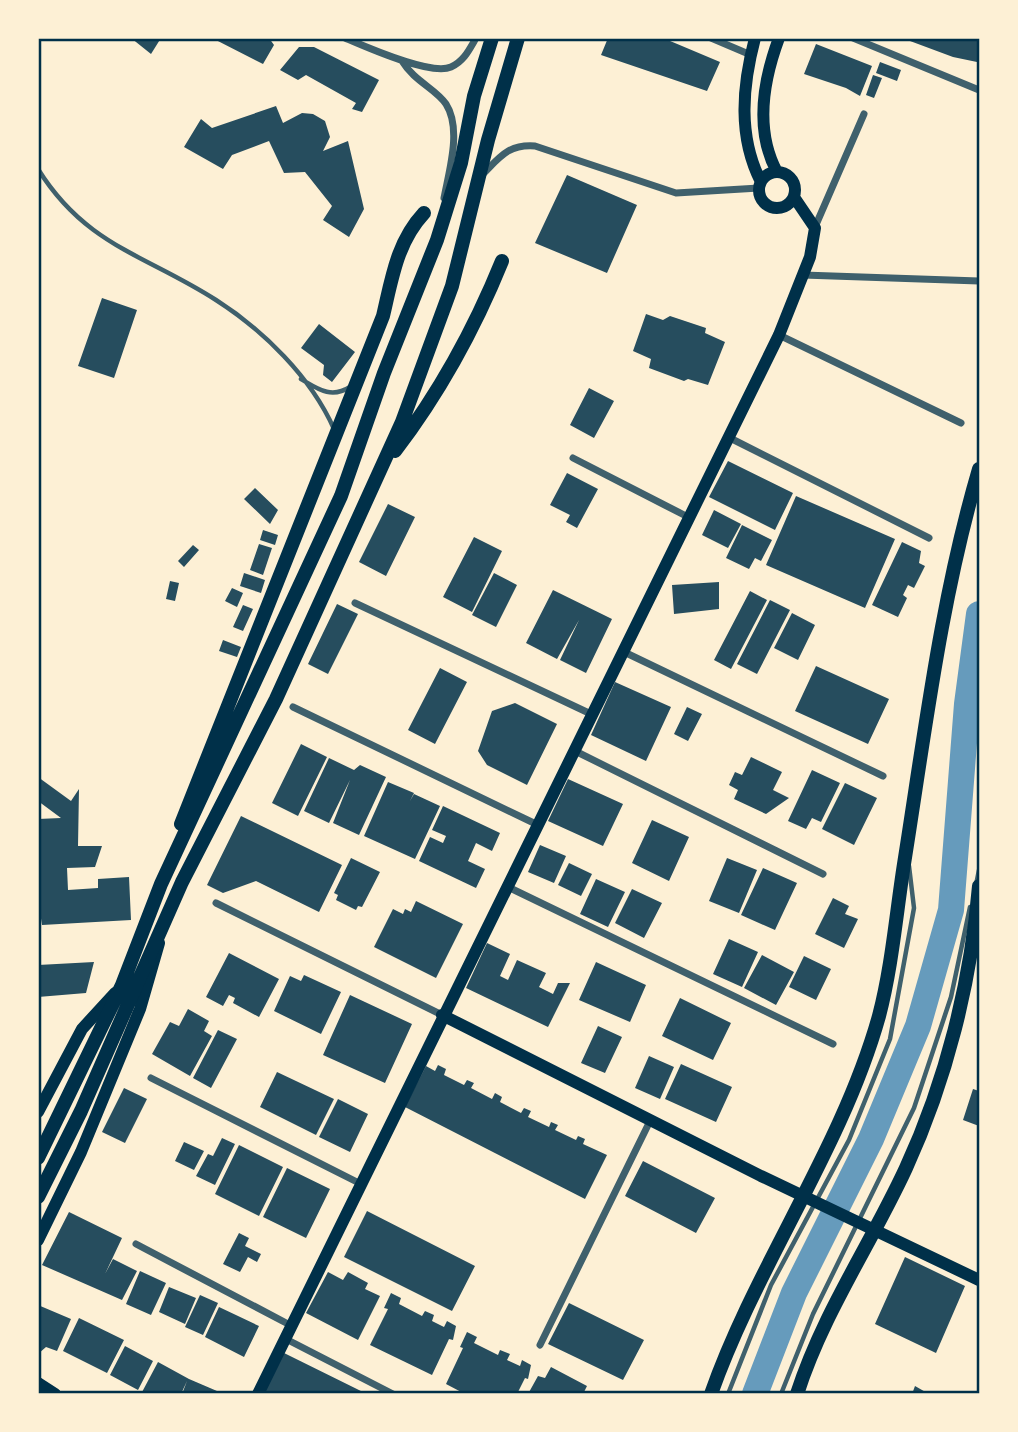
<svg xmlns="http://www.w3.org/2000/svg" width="1018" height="1432" viewBox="0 0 1018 1432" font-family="'Golos Text',sans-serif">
<rect width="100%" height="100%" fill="#fdf0d5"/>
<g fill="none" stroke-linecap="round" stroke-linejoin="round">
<!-- river -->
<path stroke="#669bbc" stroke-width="26" d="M755,1394L794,1293L871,1139L918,1026L951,910L967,704L979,614"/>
</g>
<!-- building -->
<path fill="#264d5e" d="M131,38H161L151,54Z
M212,38H269L274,45L263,64Z
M608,38H663L720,62L707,91L601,55Z
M911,38H979V56L977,62L953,57L910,41Z
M816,44L872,66L860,96L846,88L804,74Z
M299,47H314L379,80L362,112L352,109L356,103L306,75L298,80L280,70Z
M880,62L901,70L897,81L876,73Z
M873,75L882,78L874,98L866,95Z
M276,106L283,123L302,113L313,114L325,121L330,137L323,151L348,141L364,209L349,237L323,220L332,206L305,172L284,173L269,141L232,155L223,169L184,147L201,119L212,128Z
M567,175L637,205L607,273L535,243Z
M102,298L137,310L114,378L78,366Z
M646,314L663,320L670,316L706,328L705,333L725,342L708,385L688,379L684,381L649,368L651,359L633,351Z
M319,324L355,352L332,382L323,375L324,365L301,348Z
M589,388L614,401L594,438L570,425Z
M728,461L793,493L775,530L709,497Z
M567,473L598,489L577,528L566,522L570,515L550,505Z
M255,488L278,510L270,524L244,499Z
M796,496L895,539L865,608L766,565Z
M388,504L415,517L386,576L359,562Z
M714,510L741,524L728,548L702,535Z
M742,525L772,540L761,561L755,558L749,569L726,558Z
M263,530L278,535L275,545L260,540Z
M474,537L502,551L472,612L443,597Z
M902,542L921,551L919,563L925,566L914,588L908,585L903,595L907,598L898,617L872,605Z
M259,544L272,548L263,575L250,570Z
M193,545L199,550L184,567L178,561Z
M244,573L265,580L261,593L240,586Z
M494,573L517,585L496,627L472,615Z
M170,581L179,583L175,601L166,599Z
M719,582V609L674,614L672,585Z
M232,588L243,593L237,607L225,601Z
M553,590L612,619L586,673L560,660L579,620L557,659L526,643Z
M750,591L767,600L731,669L714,660Z
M770,600L790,610L757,674L737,664Z
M337,604L358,614L328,674L308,664Z
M243,605L253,609L243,631L233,627Z
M792,613L815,625L798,660L774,648Z
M223,640L241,647L237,657L219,651Z
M816,666L889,699L868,744L795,711Z
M440,668L467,682L435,744L408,730Z
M615,682L671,707L646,761L591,735Z
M515,703L557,724L527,785L487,765L478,751L492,711Z
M687,707L702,714L688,741L674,734Z
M301,744L327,757L298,816L272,803Z
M751,757L782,772L773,790L789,798L766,814L734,799L738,790L729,785L735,772L742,775Z
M329,758L354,770L360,765L386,777L359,835L333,823L350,780L329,823L304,811Z
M812,770L840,783L821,822L812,818L806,829L788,821Z
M38,777L71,801L79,789L78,846H102L95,867L67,868L68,890L98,888V879L129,877L131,920L42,925L38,899V819L61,818L38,801Z
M568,779L623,804L603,846L548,821Z
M388,782L414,793L410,801L414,794L440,806L415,859L364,836Z
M845,783L877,798L854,845L822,829Z
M443,806L500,833L492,851L476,843L468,861L485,869L476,888L419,861L430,837L443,843L446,836L432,830Z
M241,816L342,865L319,912L256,881L223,893L207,885Z
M652,820L689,837L669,881L632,863Z
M540,845L566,856L554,883L528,872Z
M351,858L380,872L362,907L358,906L356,910L336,900L338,895L334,893Z
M727,858L757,870L739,913L709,901Z
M569,863L592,874L581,896L558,885Z
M763,868L797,883L775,930L741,915Z
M596,879L625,892L608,927L580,914Z
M632,889L662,903L644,938L615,923Z
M833,898L849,906L845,914L858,919L844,948L815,934Z
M416,901L463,924L436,978L374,947L393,909L403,914L405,909L411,912Z
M729,939L758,952L742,987L713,974Z
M487,943L510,954L500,976L508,980L517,960L546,973L539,987L553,994L558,983H570L548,1027L466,988Z
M229,953L279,979L259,1017L233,1003L235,998L229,995L223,1006L206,997Z
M762,955L794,972L776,1005L744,988Z
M804,956L831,969L816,1000L789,987Z
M94,962L86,993L38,997V965Z
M596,962L646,985L630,1022L579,1000Z
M304,975L341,992L321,1034L274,1011L290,976L301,981Z
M350,995L412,1024L385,1083L323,1055Z
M680,998L731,1023L713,1060L662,1036Z
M188,1009L209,1021L204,1031L212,1036L190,1076L152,1054L170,1022L179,1026Z
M598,1026L622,1037L605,1073L581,1063Z
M218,1030L237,1039L211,1088L193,1078Z
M649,1056L674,1067L660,1099L635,1088Z
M681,1064L732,1087L716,1122L665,1099Z
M438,1065L446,1069L444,1075L464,1085L467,1080L474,1083L471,1088L492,1099L495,1093L502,1097L500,1102L521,1113L524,1108L531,1111L528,1117L549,1127L551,1122L558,1125L555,1130L576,1140L578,1136L585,1139L583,1144L607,1155L585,1199L405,1107L426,1066L435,1071Z
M277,1072L334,1099L316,1135L260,1107Z
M124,1088L147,1099L125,1143L102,1132Z
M973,1089L979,1091V1126L963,1120Z
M338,1099L368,1114L350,1152L319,1137Z
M222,1138L235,1144L215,1185L196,1176L208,1154L213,1156Z
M184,1142L204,1151L194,1170L175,1161Z
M239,1145L283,1167L259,1216L215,1194Z
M643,1161L715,1198L696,1233L625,1196Z
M287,1168L330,1189L306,1238L263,1217Z
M367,1211L475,1266L452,1311L344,1257Z
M69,1212L122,1238L105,1274L113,1259L137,1271L122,1300L42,1265Z
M239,1233L249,1238L245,1246L261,1254L257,1262L248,1257L240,1272L223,1264Z
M905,1257L965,1286L936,1353L875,1324Z
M140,1271L166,1283L151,1315L126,1304Z
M328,1272L343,1280L348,1272L368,1283L365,1289L380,1296L358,1340L306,1313Z
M169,1287L196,1298L185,1324L159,1312Z
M391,1293L401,1298L399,1304L422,1316L425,1311L434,1315L432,1321L444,1327L447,1321L456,1326L453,1340L449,1339L432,1375L370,1345L388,1309L384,1308Z
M200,1295L218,1303L203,1335L185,1327Z
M569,1303L644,1340L623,1380L548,1344Z
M38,1305L71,1319L57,1351L46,1347L38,1354Z
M219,1307L259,1326L244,1357L205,1337Z
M79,1318L124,1340L107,1373L63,1351Z
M467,1332L477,1337L474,1343L498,1355L500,1350L510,1354L507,1360L520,1366L522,1360L531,1365L528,1379L525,1378L517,1394H465L446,1384L463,1348L460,1347Z
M125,1346L153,1361L138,1390L110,1375Z
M282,1352L367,1394H261Z
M158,1362L189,1379L224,1394H182L187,1381L181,1394H141Z
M551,1367L587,1386L583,1394H528L538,1376L545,1378Z
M915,1386L929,1394H912Z"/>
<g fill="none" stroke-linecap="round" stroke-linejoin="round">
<!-- service -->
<path stroke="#3f606c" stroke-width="4.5" d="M38,169C86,246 146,255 216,300C263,330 311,377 334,429
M301,379C318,389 331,399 350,387
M976,885L979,870
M728,1394L771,1285L849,1140L890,1039L914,908L909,866
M781,1394L813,1314L914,1108L951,997L970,907"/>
<!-- minor -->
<path stroke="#3f606c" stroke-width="7" d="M345,38C366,47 431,76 451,67C464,61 469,50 476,38
M711,38L751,55
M853,38L979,90
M402,61C414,81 436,89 446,104C462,129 449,171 444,198
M482,175C500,157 508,144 535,146L676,193L759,188
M815,227L864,114
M803,275L979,281
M779,335L961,423
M728,437L929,538
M573,458L688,517
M355,603L591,714
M622,651L883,776
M293,707L538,825
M573,750L823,874
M508,887L833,1044
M216,903L442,1015
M151,1078L359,1183
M136,1244L290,1325
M284,1338L393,1394
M540,1345L650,1121"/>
<!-- secondary -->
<path stroke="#003049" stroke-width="12" d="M755,38C742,87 738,137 761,182
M777,172C755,131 763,81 779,38
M759 190a18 18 0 1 1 36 0a18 18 0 1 1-36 0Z
M442,1015L761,1176L979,1280
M38,1112L82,1029L115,993
M38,1240L81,1152L140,1009L159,943
M38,1383L55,1394
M258,1394L779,335L810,257L815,228L794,197"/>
<!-- trunk -->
<path stroke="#003049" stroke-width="14" d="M395,451C440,392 474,330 502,261
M181,824L383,316C392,278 397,242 424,213
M38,1158L122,985L161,884L341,496L384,373L437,240L461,163L474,96L492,38
M38,1197L81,1111L182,882L276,699L402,422L452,286L488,140L518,38
M711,1394C757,1264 842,1148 879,1016C892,966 896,915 904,864C925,732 941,598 979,469
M797,1394C823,1313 871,1244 906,1168C946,1081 971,982 979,886"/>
</g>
<!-- border -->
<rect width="1018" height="1432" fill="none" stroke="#fdf0d5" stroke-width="80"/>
<rect x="40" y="40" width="938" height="1352" fill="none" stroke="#003049" stroke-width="2.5"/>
</svg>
